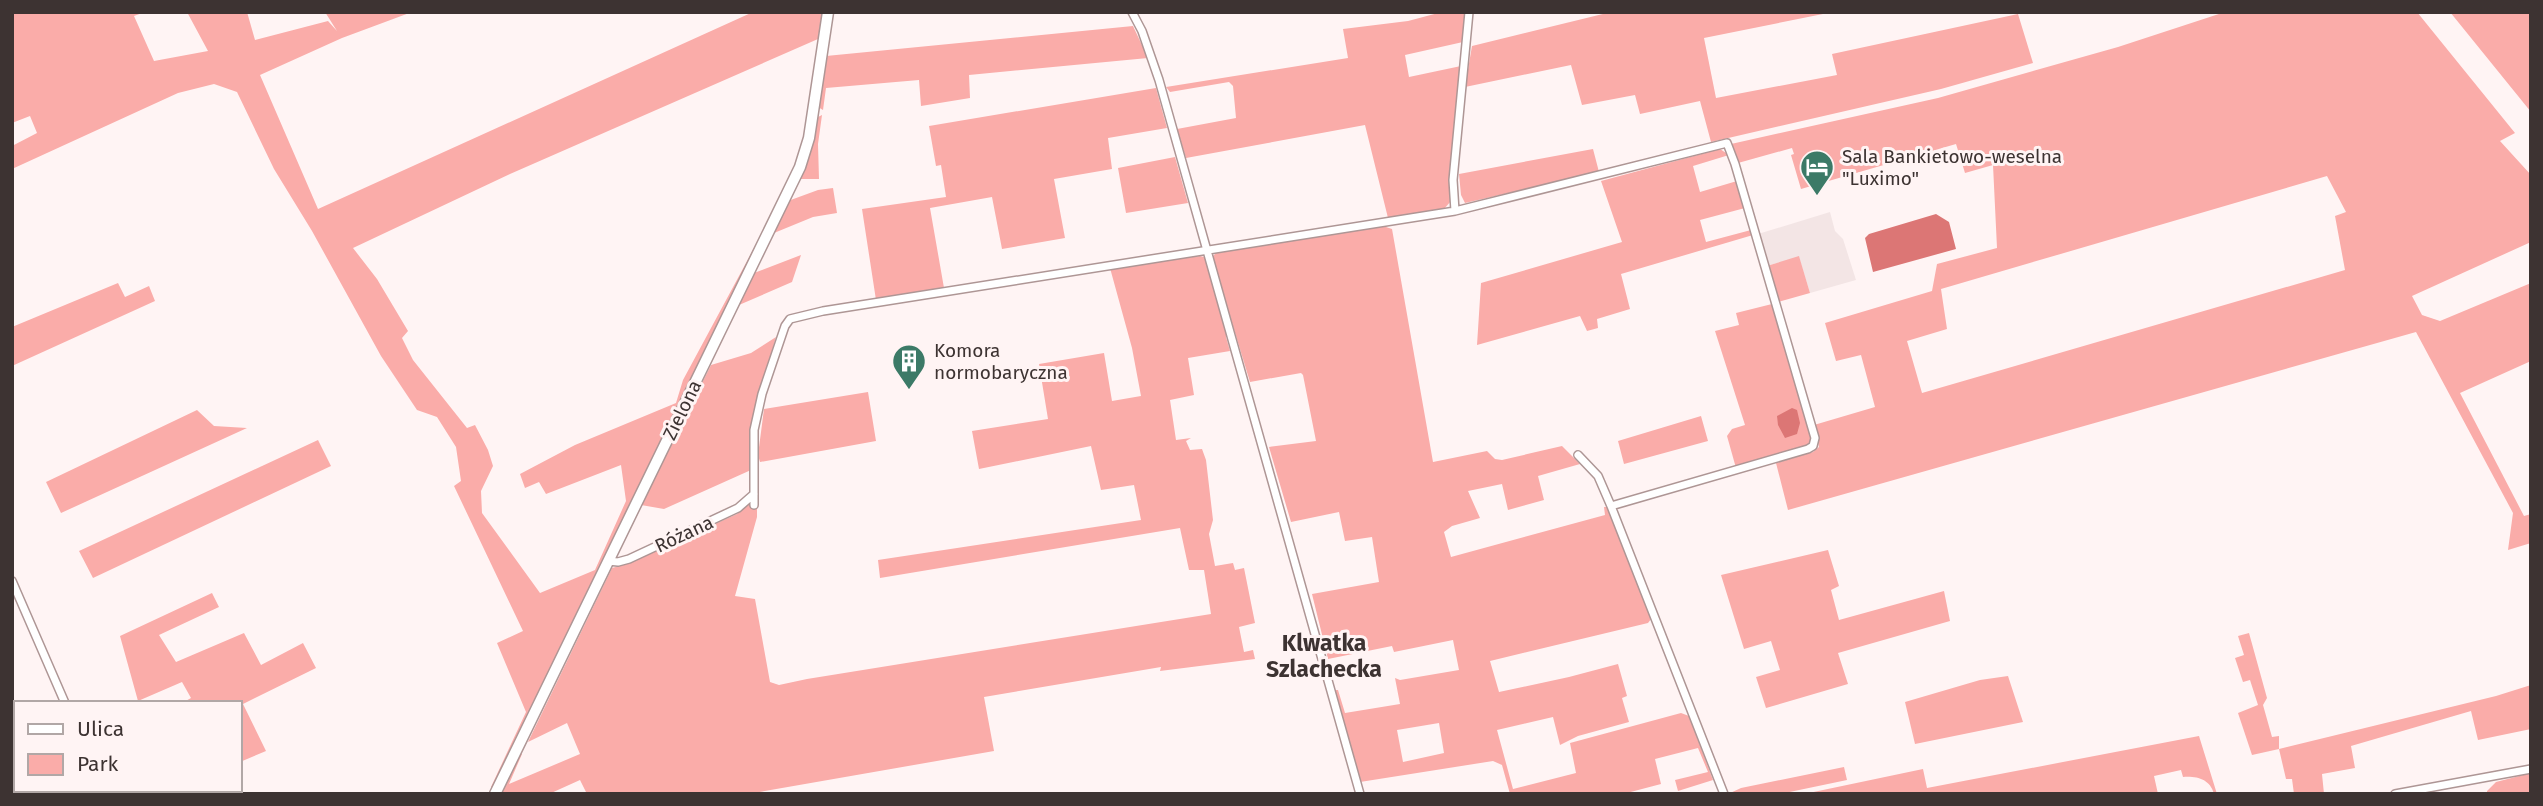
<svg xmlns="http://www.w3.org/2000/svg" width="2543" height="806" viewBox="0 0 2543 806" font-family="'Fira Sans',sans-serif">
<rect width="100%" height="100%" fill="#fff4f4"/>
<!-- built -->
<path fill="#f3e5e5" d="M1830,212L1835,231L1843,239L1856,280L1810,293L1799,257L1767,266L1758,234Z"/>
<!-- green -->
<path fill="#faaca9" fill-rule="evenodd" d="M12,12H145L134,16L154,61L208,51L187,12H247L255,40L328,21L337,31L325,12H412L342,38L260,75L318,209L753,12H822L818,39L510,174L353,248L377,279L408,331L402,338L413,360L467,428L475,425L488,450L493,466L481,491L482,513L540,593L595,570L626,501L621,465L546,494L539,482L525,488L520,474L575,445L676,403L683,380L767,224L768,226L494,789L491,787L526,712L497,643L523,631L454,486L461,481L456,447L437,417L417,410L381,356L312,231L274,169L237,92L214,84L178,93L12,169V146L37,133L30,116L12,123Z
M1442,12H1465L1463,42L1405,55L1409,77L1461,66L1451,201L1444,209L1388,218L1365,125L1186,158L1177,129L1236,118L1233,86L1229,82L1170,92L1166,87L1348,58L1343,29L1408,21Z
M1611,12H1833L1704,38L1716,98L1837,75L1832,54L2018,14L2033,63L1941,89L1711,142L1700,101L1640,114L1635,95L1582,105L1571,65L1465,87L1472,46Z
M2225,12H2417L2515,133L2500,141L2531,175V242L2412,296L2422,315L2440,321L2531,283V361L2460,393L2524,516L2531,514V543L2508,550L2513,513L2416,332L1788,510L1776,463L1813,452L1819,447L1814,425L1875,407L1861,355L1836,361L1825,323L1932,291L1937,264L1997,248L1993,165L1965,173L1956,144L1801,189L1791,155L1794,154L1792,148L1738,163L1731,144L1938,98L2118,47ZM2327,176L2346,212L2335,216L2345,270L1922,393L1907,341L1947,329L1941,289Z
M2450,12H2531V112Z
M1133,26L1148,58L969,75L970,98L921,106L919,80L826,88L823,110L818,107L826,56Z
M1156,88L1167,128L1108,138L1112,169L1054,179L1065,238L1002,249L992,197L930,208L944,288L876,300L862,209L946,197L941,165L936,166L929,126Z
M822,115L818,144L819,179H800L816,118Z
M1593,149L1599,172L1465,203L1461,195L1459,174Z
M1720,149L1729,155L1693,166L1700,192L1737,181L1745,208L1700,220L1706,242L1751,230L1753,235L1621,274L1630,309L1597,319L1598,328L1587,331L1580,316L1477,345L1481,283L1622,242L1601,181Z
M1175,157L1188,203L1126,213L1118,168Z
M833,188L837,213L813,217L774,233L788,201L818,190Z
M1383,226L1392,229L1433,462L1487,451L1495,459L1502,460L1562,446L1580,464L1538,476L1544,500L1508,510L1502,484L1468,491L1480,518L1452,526L1444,532L1451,557L1605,515L1604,507H1607L1651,619L1648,623L1490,661L1499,692L1569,677L1618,664L1627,696L1622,698L1629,722L1578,736L1560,745L1553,717L1497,730L1513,789L1576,773L1570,743L1681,713L1689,716L1713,780L1678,791L1675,780L1708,772L1698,748L1655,759L1661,784L1623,794H1510L1502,765L1493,761L1360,782L1335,690H1338L1345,713L1400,704L1395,678L1400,680L1459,670L1453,640L1394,652L1392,646L1328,659L1312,594L1379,582L1372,537L1345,541L1339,512L1291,522L1269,447L1316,441L1303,375L1301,373L1250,382L1212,257L1216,253ZM1439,723L1444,753L1403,762L1397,730Z
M801,255L792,282L739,305L754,273Z
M1200,256L1204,257L1207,261L1228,336L1226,337L1230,351L1188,358L1194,395L1170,400L1176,440L1191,438L1186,441L1190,450L1202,449L1206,460L1213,520L1209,534L1215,566L1233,563L1235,570L1244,568L1255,623L1239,627L1244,652L1253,650L1255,659L1160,671L1161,667L984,697L994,751L748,794H587L580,780L549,794H499L519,753L522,754L509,784L580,754L567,723L528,742L612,568L626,564L737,514L749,504L757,492V517L735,596L755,599L770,682L779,685L807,679L1211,614L1204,570H1189L1180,528L880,578L878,560L1141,520L1134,485L1101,490L1091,446L979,469L972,431L1048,419L1039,364L1104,353L1112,401L1141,396L1132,348L1110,268Z
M1799,256L1810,293L1778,302L1767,266Z
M118,283L125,297L149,286L155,301L12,366V327Z
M1772,304L1810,434V444L1736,468L1727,436L1732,429L1745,425L1715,331L1739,325L1736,313Z
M776,337C763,382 749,424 751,470L664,509L641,505L711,365L751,353Z
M868,392L876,441L760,462L758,455L764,409Z
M197,410L214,426L247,428L61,513L46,482Z
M1701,416L1708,441L1624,464L1618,441Z
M318,440L331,466L93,578L79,551Z
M1828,550L1839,586L1831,590L1839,620L1944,591L1950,621L1838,653L1848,684L1766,708L1756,677L1780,670L1771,641L1744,649L1721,575Z
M212,593L219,607L159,635L176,662L244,633L261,665L303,643L316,668L243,704L266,751L240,762V703H182L191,698L182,682L138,701L120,636Z
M2249,633L2267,698L2263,705L2272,737L2279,736V749L2496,696L2531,685V729L2478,740L2471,711L2351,746L2355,768L2322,774L2324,794H2294L2292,779H2286L2279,749L2252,755L2238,713L2258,705L2250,680L2243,682L2235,658L2244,655L2238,636Z
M2008,676L2023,722L1915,744L1905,702L1980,680Z
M2199,736L2217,794H2214C2210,779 2197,776 2183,777L2181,770L2154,776L2158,794H1804L1923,769L1927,788Z
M1844,767L1847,780L1780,794H1728L1741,788Z
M2531,773V794H2487V791L2496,782Z"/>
<!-- water -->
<path fill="#dc7675" d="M1936,214L1949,222L1956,249L1873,272L1865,238L1869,234Z
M1792,408L1797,410L1800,423L1797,434L1785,438L1778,425L1777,416Z"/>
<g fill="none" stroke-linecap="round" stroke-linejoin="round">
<!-- street casing -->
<g stroke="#ae9695" stroke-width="10">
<path id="street" d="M1132,12L1142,31L1159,80L1360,794
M1455,211L1453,180L1469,12
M1578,455L1598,476L1611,506L1724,794
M754,505V430L762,394L785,326L790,319L823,311L1455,211L1727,143L1735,164L1815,438L1813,446L1808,449L1611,506
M608,561L618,562L629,559L738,508L754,494
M12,581L65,703
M103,790L104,794
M2395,794L2531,769"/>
</g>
<!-- secondary casing -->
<g stroke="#ae9695" stroke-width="13">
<path id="secondary" d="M495,794L800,167L809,138L828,12"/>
</g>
<!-- street -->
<use href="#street" stroke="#fff" stroke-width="7"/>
<!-- secondary -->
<use href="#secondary" stroke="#fff" stroke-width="10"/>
</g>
<!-- icons -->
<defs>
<g id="hotel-pin" transform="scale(1.75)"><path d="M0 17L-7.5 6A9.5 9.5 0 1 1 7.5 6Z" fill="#3c7a67" stroke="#fff4f4"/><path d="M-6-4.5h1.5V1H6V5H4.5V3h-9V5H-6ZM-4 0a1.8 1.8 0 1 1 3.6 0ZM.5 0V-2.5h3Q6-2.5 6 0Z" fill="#fff"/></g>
<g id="building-pin" transform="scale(1.75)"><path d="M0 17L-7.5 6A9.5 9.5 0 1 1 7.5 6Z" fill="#3c7a67" stroke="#fff4f4"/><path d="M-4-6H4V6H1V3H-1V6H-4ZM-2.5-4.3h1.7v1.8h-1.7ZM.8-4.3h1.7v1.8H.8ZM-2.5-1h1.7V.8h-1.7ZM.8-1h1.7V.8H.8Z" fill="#fff"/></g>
</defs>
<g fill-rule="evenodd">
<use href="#hotel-pin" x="1817" y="167"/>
<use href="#building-pin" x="909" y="361"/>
</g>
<g text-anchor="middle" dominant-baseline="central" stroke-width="6" stroke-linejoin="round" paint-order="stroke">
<!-- poi labels -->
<g font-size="19" fill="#3d3332" stroke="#fff4f4" text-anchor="start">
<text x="1842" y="156">Sala Bankietowo-weselna<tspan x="1842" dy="22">"Luximo"</tspan></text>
<text x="934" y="350">Komora<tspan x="934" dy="22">normobaryczna</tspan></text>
</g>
<!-- street labels -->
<g font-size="19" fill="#3d3332" stroke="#fff4f4">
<text transform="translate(682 410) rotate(-64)">Zielona</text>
<text transform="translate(684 534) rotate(-25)">Różana</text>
</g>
<!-- quarter labels -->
<g font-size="23" font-weight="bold" fill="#3d3332" stroke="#fff4f4">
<text x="1324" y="643">Klwatka<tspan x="1324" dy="26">Szlachecka</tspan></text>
</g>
</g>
<!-- border -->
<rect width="2543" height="806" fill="none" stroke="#3d3332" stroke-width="28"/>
<!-- legend -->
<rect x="14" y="701" width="228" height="91" fill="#fff4f4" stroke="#b1a7a6" stroke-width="2"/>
<rect x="28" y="724" width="35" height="10" fill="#ffffff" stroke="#b1a7a6" stroke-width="2"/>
<text x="77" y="736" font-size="21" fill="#3d3332">Ulica</text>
<rect x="28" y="754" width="35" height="21" fill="#faaca9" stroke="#b1a7a6" stroke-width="2"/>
<text x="77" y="771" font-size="21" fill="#3d3332">Park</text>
</svg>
